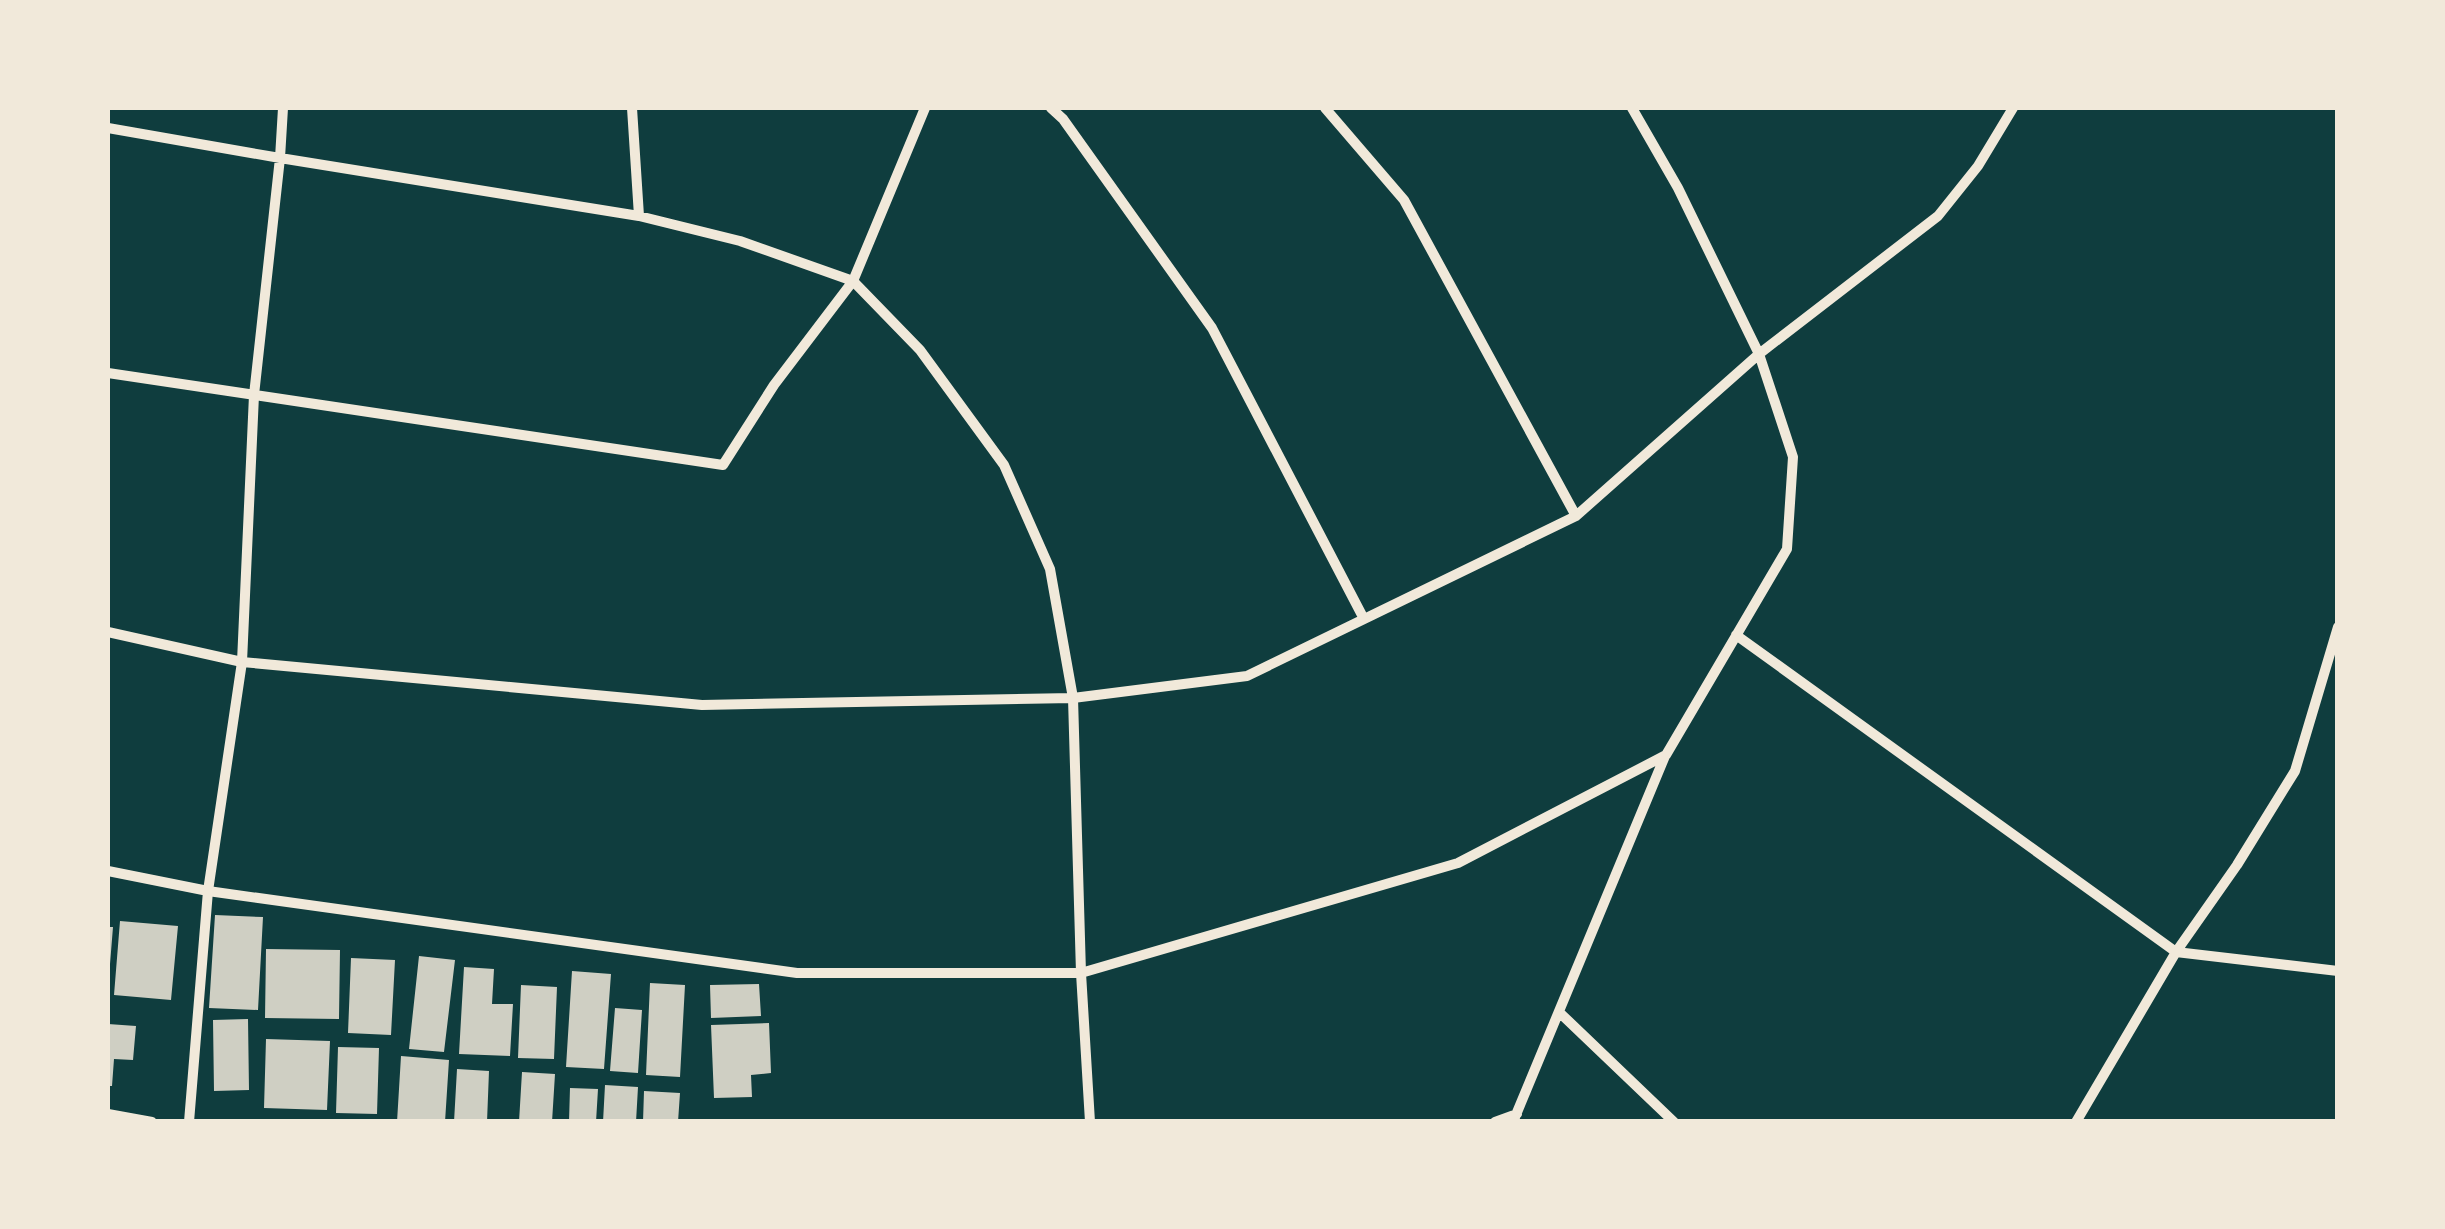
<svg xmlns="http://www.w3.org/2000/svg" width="2445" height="1229" viewBox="0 0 2445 1229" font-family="'Noto Sans',sans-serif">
<rect width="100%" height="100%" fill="#0f3d3e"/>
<!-- building -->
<path fill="#cfcfc3" d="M215,915L263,917L258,1010L209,1008Z
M120,921L178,926L171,1000L114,995Z
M108,927H113L110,964H108Z
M266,949L340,950L339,1019L265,1018Z
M419,956L455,960L444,1052L409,1049Z
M351,958L395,960L391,1035L348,1033Z
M464,967L494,969L492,1004H513L510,1056L459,1054Z
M572,971L611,974L604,1069L566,1067Z
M650,983L685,985L680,1077L646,1075Z
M759,984L761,1016L711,1018L710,985Z
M521,985L557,987L554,1059L518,1058Z
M615,1008L642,1010L638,1073L610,1071Z
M248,1019L249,1090L214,1091L213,1020Z
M769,1023L771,1073L751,1075L752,1097L714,1098L711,1025Z
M108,1024L136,1026L133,1060L114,1059L112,1086H108Z
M266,1039L330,1041L327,1110L264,1108Z
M338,1047L379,1048L377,1114L336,1113Z
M401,1056L449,1060L445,1122H397Z
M457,1069L489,1071L487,1122H454Z
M522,1072L555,1074L552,1122H519Z
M605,1085L638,1087L636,1122H603Z
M570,1088L598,1089L596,1122H569Z
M644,1091L680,1093L678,1122H643Z"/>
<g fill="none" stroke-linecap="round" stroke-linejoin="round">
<!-- minor -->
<path stroke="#f1e9da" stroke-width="10" d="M632,108L639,216
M1051,108L1063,119L1212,328L1364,619
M1325,108L1404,200L1576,516
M108,128L280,158L639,216L740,241L853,281L920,350L1004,465L1050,569L1073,698L1081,973L1090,1122
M108,373L723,465L774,385L853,281L925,108
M108,632L242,662L702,705L1073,698L1247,676L1576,516L1759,354L1938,216L1978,166L2013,108
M1736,635L2176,952L2338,971
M108,871L208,891L797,973H1081L1458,863L1666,755L1787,549L1793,457L1759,354L1678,188L1632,108
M1559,1012L1674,1122
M108,1114L152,1122
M189,1122L208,891L242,662L254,395L280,158L283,108
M1495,1122L1517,1114
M1513,1122L1665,756
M2076,1122L2176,952L2237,865L2295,771L2338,627"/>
</g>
<!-- border -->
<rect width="2445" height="1229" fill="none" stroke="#f1e9da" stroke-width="220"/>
</svg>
